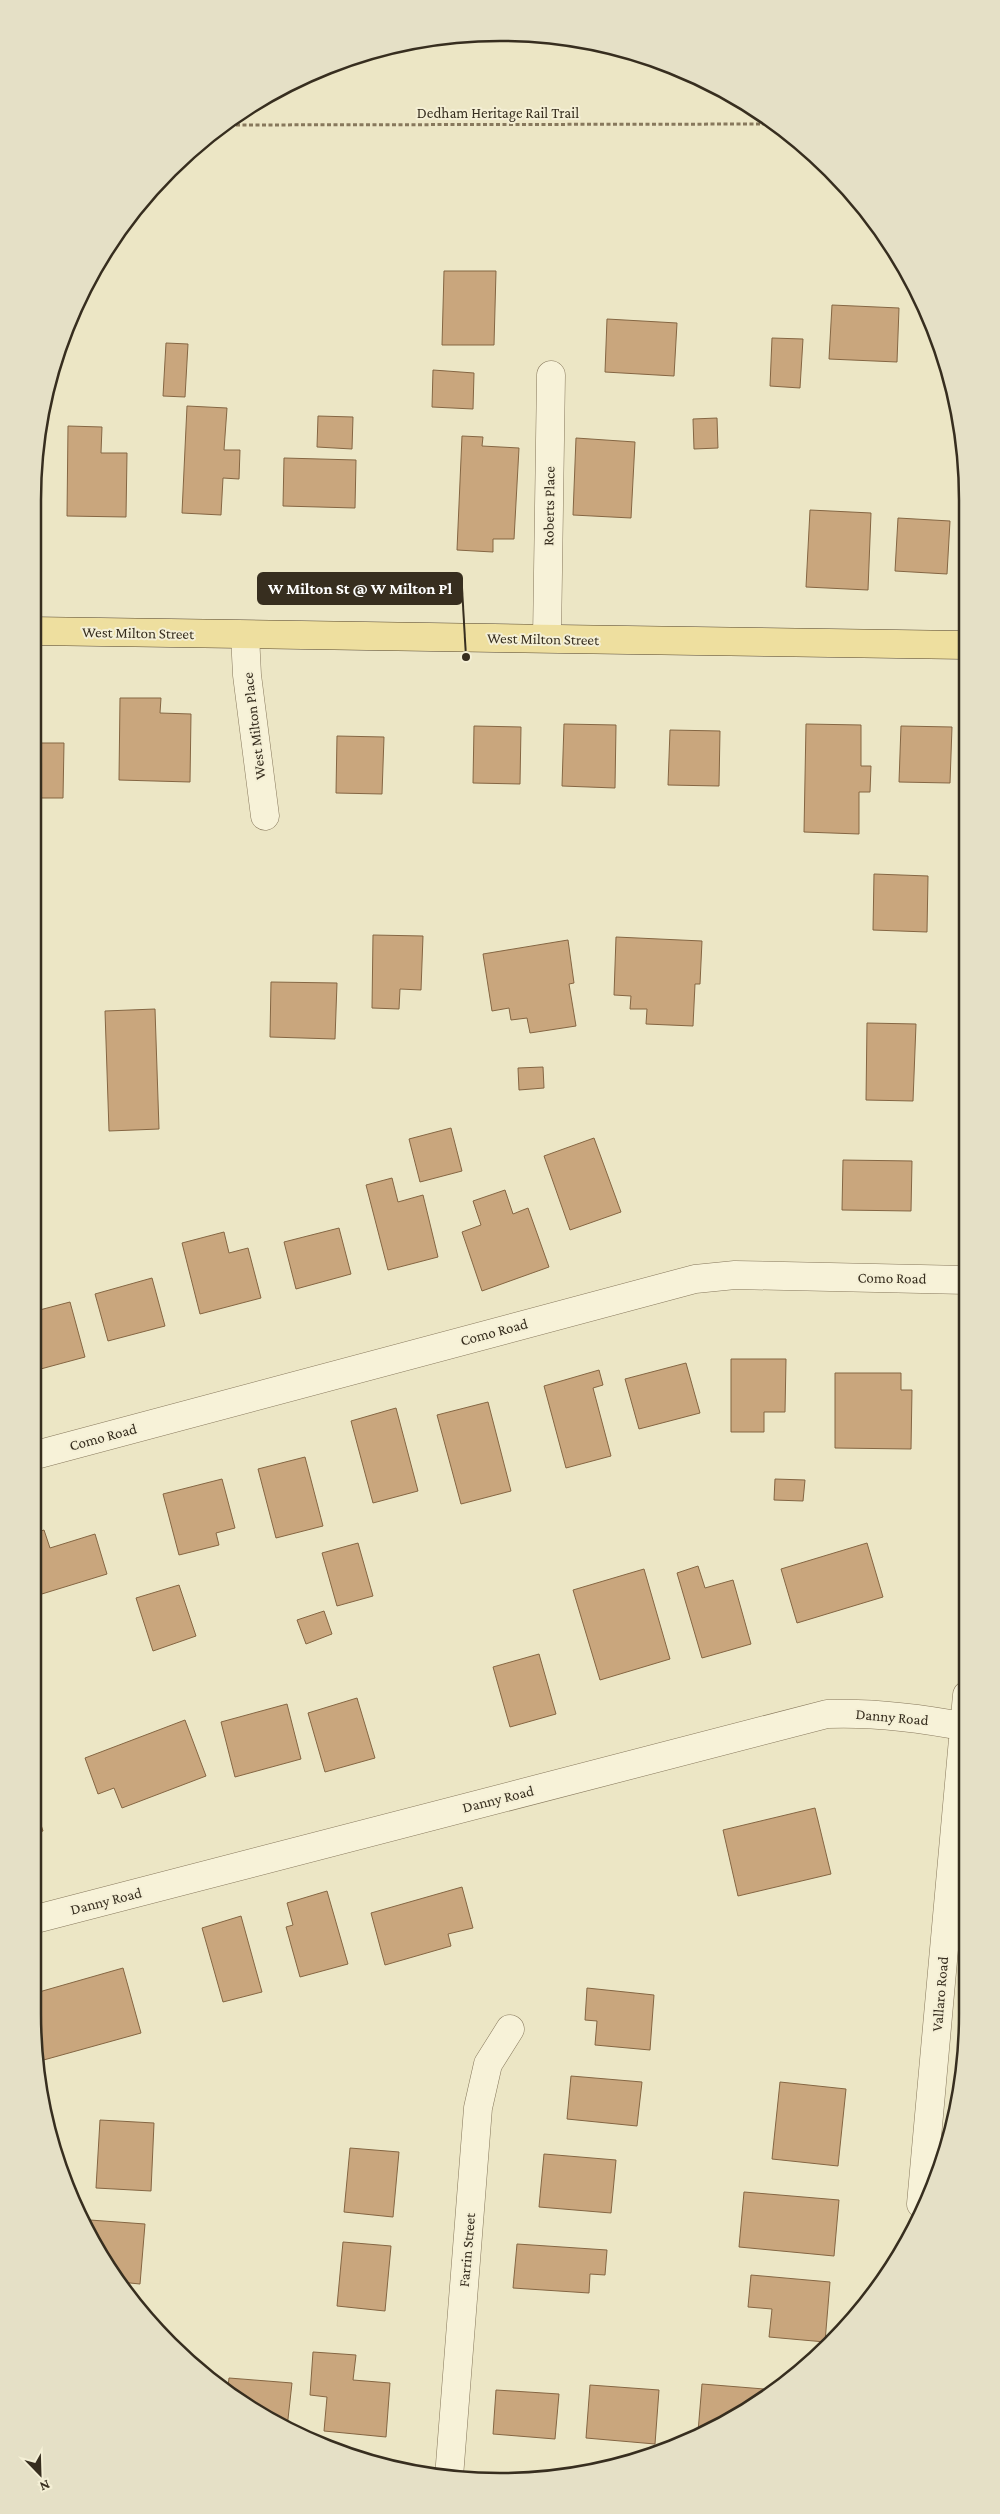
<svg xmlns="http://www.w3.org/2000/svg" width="1000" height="2514" viewBox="0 0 1000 2514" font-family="'Crimson Pro',serif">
<rect width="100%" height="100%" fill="#ece6c5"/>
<!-- building -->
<path fill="#c9a67d" stroke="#856643" d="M444,271H496L494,345H442Z
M832,305L899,308L897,362L829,359Z
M607,319L677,323L674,376L605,372Z
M772,338L803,339L800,388L770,386Z
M166,343L188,344L185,397L163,396Z
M433,370L474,373L473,409L432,407Z
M187,406L227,408L224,450H240L239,479L223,478L221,515L182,513Z
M318,416L353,417L352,449L317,447Z
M717,418L718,448L694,449L693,419Z
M68,426L102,427L101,453H127L126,517L67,516Z
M462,436L483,437L482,446L519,448L514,539H493V552L457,550Z
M576,438L635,442L631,518L573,515Z
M284,458L356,460L355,508L283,506Z
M810,510L871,513L868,590L806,587Z
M898,518L950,521L947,574L895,571Z
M120,698H161L160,713L191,714L190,782L119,780Z
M564,724L616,725L615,788L562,786Z
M806,724L861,725V766H871L870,792H859V834L804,832Z
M474,726L521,727L520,784L473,783Z
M901,726L952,727L950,783L899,782Z
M670,730L720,731L719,786L668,785Z
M337,736L384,737L382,794L336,793Z
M32,743H64L63,798H37V812L32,811Z
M874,874L928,876L927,932L873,930Z
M373,935L423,936L421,990L400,989L399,1009L372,1008Z
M616,937L702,941L700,984H695L693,1026L646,1024L647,1009H630L631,996L614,995Z
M568,940L574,983L569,984L576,1026L530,1033L527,1018L511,1020L509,1008L492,1011L483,954Z
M271,982L337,983L335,1039L270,1037Z
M155,1009L159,1129L109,1131L105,1011Z
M867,1023L916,1024L913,1101L866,1100Z
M543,1067L544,1088L519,1090L518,1068Z
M451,1128L462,1171L420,1182L409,1139Z
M594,1138L621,1212L570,1230L544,1156Z
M843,1160L912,1161L911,1211L842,1210Z
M392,1178L398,1202L423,1195L438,1257L388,1270L366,1185Z
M505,1190L513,1214L528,1208L549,1267L482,1291L462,1232L481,1225L473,1201Z
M339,1228L351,1274L296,1289L284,1242Z
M224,1232L229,1253L248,1248L261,1298L200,1314L182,1243Z
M152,1278L165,1326L108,1341L95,1294Z
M70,1302L85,1357L37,1370L32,1354V1312Z
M731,1359H786L785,1412H764V1432H731Z
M686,1363L700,1413L639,1429L625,1379Z
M599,1370L603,1385L593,1388L611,1456L566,1468L544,1386Z
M835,1373H901V1390H912L911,1449L835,1448Z
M488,1402L511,1491L461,1504L437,1415Z
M396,1408L418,1491L373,1503L351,1421Z
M305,1457L323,1526L276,1538L258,1469Z
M222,1479L235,1528L216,1533L219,1545L179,1555L163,1494Z
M775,1479L805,1480L803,1501L774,1500Z
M44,1530L50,1548L95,1534L107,1574L32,1597V1534Z
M358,1543L373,1596L337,1606L322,1553Z
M867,1543L883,1597L797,1623L781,1569Z
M698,1566L705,1588L733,1580L751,1644L702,1658L677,1573Z
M644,1569L670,1659L600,1680L573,1590Z
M179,1585L196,1636L153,1651L136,1598Z
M324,1611L332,1634L306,1644L297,1620Z
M539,1654L556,1714L510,1727L493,1667Z
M357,1698L375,1758L325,1772L308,1713Z
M287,1704L301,1759L235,1777L221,1722Z
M185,1720L206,1776L122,1808L114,1788L98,1794L85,1758Z
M32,1797L43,1831L32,1834Z
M815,1808L831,1874L738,1896L723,1830Z
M462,1887L473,1928L448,1934L451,1946L385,1965L371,1913Z
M327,1891L348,1964L300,1977L286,1927L293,1925L287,1903Z
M241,1916L262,1992L223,2002L202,1928Z
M123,1968L141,2033L40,2061L32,2014V1994Z
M587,1988L654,1995L650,2050L595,2045L597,2021L585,2020Z
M571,2076L642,2082L637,2126L567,2119Z
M780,2082L846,2089L838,2166L772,2159Z
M100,2120L154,2123L151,2191L96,2188Z
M350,2148L399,2152L393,2217L344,2212Z
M544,2154L616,2160L611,2213L539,2207Z
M744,2192L839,2200L834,2256L739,2247Z
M90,2220L145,2224L140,2284L120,2282L95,2247L89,2234Z
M343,2242L391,2246L385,2311L337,2306Z
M517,2244L607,2250L605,2275L590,2274L589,2293L513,2288Z
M751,2275L830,2282L825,2342L769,2337L772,2309L748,2307Z
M313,2352L356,2355L353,2380L390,2383L386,2437L324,2431L327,2397L310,2395Z
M229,2378L292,2383L287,2428L267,2419L228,2387Z
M702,2384L764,2389L763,2398L734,2419L698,2432Z
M590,2385L659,2390L655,2444L586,2438Z
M496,2390L559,2394L555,2439L493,2434Z"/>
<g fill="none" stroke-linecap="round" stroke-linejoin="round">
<!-- minor casing -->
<g stroke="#87785c" stroke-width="29">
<path id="minor" d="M245,635L247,675L265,816
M547,638L551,375
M32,1456L695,1279L735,1275L966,1280
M32,1920L827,1714C875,1712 920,1718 967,1727
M921,2204L967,1695
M449,2477L478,2108L488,2064L510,2029"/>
</g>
<!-- major casing -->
<g stroke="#554630" stroke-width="29">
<path id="major" d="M32,631L964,645"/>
</g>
<!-- path -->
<path stroke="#87785c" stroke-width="3" stroke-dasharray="4 2.5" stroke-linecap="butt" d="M223,125L774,124"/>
<!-- minor -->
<use href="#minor" stroke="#f7f2d8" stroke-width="28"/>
<!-- major -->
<use href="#major" stroke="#eedf9f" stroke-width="28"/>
</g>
<g text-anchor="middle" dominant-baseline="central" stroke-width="4" stroke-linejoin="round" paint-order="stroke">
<!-- street labels -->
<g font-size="15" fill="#372e1f" stroke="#f4efd5">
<text x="498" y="113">Dedham Heritage Rail Trail</text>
<text transform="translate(549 506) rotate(-89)">Roberts Place</text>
<text transform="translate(138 633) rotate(1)">West Milton Street</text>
<text transform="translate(543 639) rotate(1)">West Milton Street</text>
<text transform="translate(254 726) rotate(-97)">West Milton Place</text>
<text transform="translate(892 1278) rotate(1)">Como Road</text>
<text transform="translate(494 1332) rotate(-15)">Como Road</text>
<text transform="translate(103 1437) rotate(-15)">Como Road</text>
<text transform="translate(892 1717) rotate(5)">Danny Road</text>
<text transform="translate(498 1799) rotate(-14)">Danny Road</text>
<text transform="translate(106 1901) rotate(-14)">Danny Road</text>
<text transform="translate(940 1994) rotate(-85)">Vallaro Road</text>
<text transform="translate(467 2250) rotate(-85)">Farrin Street</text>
</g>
</g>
<!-- crop -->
<path d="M0 0H1000V2514H0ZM500 41H500A459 459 0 0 1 959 500V2014A459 459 0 0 1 500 2473H500A459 459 0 0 1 41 2014V500A459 459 0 0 1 500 41Z" fill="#e5e0c6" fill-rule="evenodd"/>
<path fill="none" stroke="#372e1f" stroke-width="2.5" d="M500 41H500A459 459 0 0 1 959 500V2014A459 459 0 0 1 500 2473H500A459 459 0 0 1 41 2014V500A459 459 0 0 1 500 41Z"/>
<!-- callouts -->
<path fill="none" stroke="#372e1f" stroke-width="2" d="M466 657L462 588"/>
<circle fill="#372e1f" stroke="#f4efd5" stroke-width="2" cx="466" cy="657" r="5"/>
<rect fill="#372e1f" stroke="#372e1f" stroke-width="2" x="258" y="573" width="204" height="31" rx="5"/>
<g font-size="16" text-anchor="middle" font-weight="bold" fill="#fff">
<text x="360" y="594">W Milton St @ W Milton Pl</text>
</g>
<!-- north arrow -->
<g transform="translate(40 2474) rotate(157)" stroke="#f4efd5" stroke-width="4" paint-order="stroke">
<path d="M0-4L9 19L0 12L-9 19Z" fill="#372e1f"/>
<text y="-8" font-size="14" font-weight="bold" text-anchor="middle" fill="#372e1f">N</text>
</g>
</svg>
